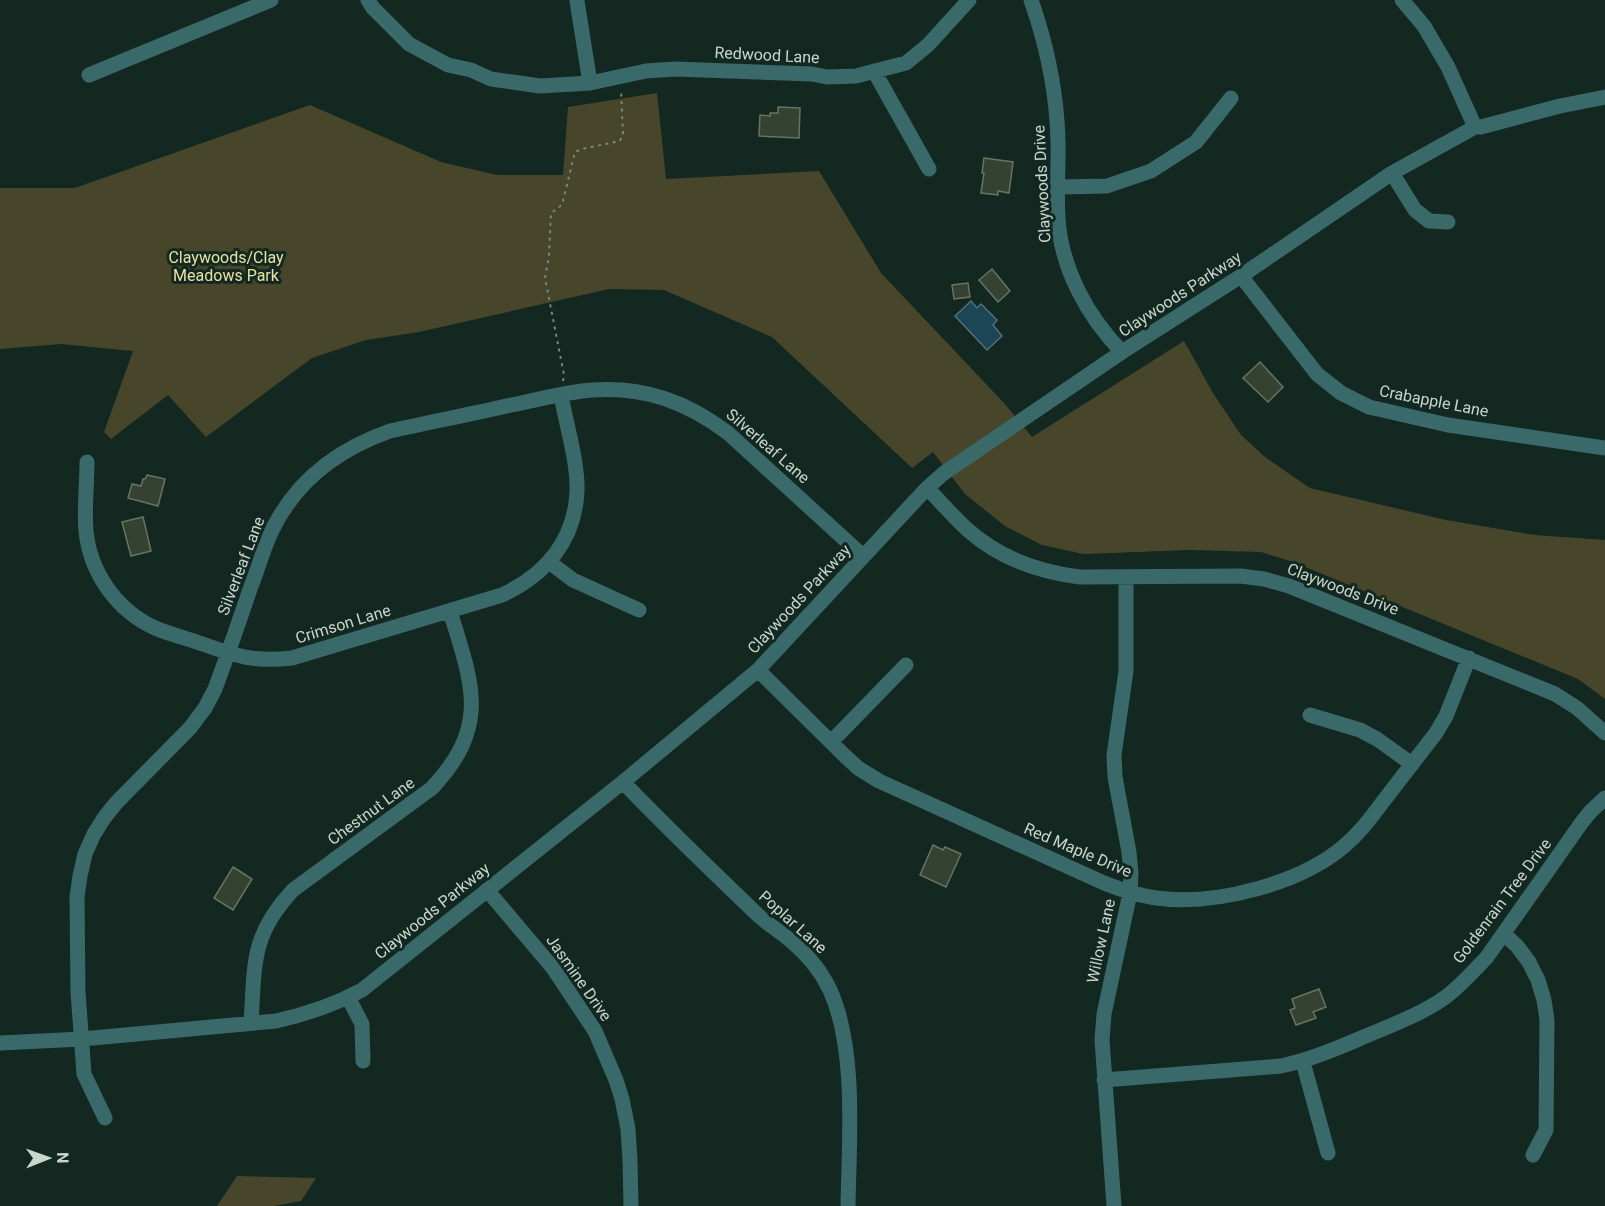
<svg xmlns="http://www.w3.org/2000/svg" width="1605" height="1206" viewBox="0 0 1605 1206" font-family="Roboto,sans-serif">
<rect width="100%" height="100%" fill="#132820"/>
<!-- green -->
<path fill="#48462a" d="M657,93L666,179L819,171L881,273L1004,403L1032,437L1184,341L1213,393L1241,435L1265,457L1310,488L1446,520L1535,535L1605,540V699L1578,679L1293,562L1261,552L1190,550L1083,554L1042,545L1005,526L965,494L933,452L912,468L772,337L664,290L609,289L419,332L366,340L312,358L206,437L168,395L111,439L104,432L133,351L61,344L0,349V188H75L310,105L441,162L497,175H563L568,107Z
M237,1176L316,1178L301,1201L274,1206H217Z"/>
<!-- water -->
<path fill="#1c4555" stroke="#50707a" stroke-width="1.5" d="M971,301L977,308L981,304L997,320L993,325L1002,336L987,350L955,316Z"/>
<!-- building -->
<path fill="#364231" stroke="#677461" stroke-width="1.5" d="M778,107L800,108L799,138L759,136L760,115L770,116V113H778Z
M984,158L1013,162L1009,193L998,191V195L981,193L984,173H982Z
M992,269L1010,291L998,302L979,280Z
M968,283L970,297L954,299L952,285Z
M1260,362L1283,387L1268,402L1243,378Z
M147,475L165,479L158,506L128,498L132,484L141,486L143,479H145Z
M143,517L151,551L131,556L122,522Z
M933,845L943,850L945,847L961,854L946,887L920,875Z
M233,867L252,879L233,910L214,898Z
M1319,989L1326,1007L1313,1012L1316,1018L1296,1025L1290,1010L1295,1008L1292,999Z"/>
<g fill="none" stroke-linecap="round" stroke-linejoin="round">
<!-- path -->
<path stroke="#768780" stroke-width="2" stroke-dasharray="3 4.5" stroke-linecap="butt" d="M563,381L564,375L545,278L549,256L551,213L562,205L575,152L582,149L620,141L623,134L621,90"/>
<!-- minor -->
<path stroke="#3a6969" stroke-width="15" d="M368,0L373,8L409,44L448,65L471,70L491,79L540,86L590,83L646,71L675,69L812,74L827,77L856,76L906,63L928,45L969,0
M1031,0C1045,40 1054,79 1057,121C1060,153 1056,186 1058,218C1061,268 1087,316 1122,352
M1402,0L1424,26L1448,67L1475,127
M577,1L590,83
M874,71L929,169
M89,75L271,0
M1392,173L1415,210L1429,221L1448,222
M1059,187L1107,186L1151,171L1196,142L1231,98
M1241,276L1317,374L1341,393L1369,407L1448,425L1605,448
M87,462C87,485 84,508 86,531C90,572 116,610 155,628C167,633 181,637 194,641C231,654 251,663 292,658L502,595C545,575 575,541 577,491C578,462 566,424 561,395
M927,488C941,502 954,518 969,531C1001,559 1039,572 1080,577L1241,576L1264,579L1289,586L1555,694L1577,708L1605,733
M549,562L573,580L639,610
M758,670L844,755L858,768L879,781L1104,883C1122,890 1139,896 1157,898C1214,906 1299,884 1343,847C1360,833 1372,816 1385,799C1402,777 1419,755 1436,733L1446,716L1469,658
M1310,715L1360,730L1377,739L1412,764
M831,742L906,665
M623,782C667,828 713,872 759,916C769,925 781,932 791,941C808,955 821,971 830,990C857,1050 849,1141 848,1206
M487,890L553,968L595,1031L616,1080L622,1099L628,1129L630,1160L631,1206
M1504,934L1517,946L1529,962L1538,980L1544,1000L1547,1020L1546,1130L1533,1155
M348,997L362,1024L363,1061
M251,1023C255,965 250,936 293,890L432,788C491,725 472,684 450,611
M0,1043L82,1039L276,1021C307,1014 334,1005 362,990L623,782L758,670L927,488L944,473L1122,352L1241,276L1392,173L1475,127H1481L1560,106L1605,97
M1303,1062L1328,1153
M1104,1080L1281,1066C1309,1060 1333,1050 1359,1039C1389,1026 1421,1015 1447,996C1462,984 1474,971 1487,957L1582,822L1591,811L1605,798
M105,1118L84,1074L78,992L77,897L80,876L85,854L94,834L104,818L116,803L190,728L205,708L215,689C227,656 239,622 250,589C257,572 262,553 269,537C293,482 336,450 390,431C431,422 471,414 511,405C538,400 565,392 592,390C644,386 687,402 728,433L863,556
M1114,1206L1102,1040L1104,1014L1130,893L1131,873L1129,852L1115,777L1114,755L1126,671V577"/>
</g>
<g text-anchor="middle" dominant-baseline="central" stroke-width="6" stroke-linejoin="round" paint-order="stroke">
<!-- street labels -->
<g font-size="16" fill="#c9d6d0" stroke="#132820">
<text transform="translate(767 55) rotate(3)">Redwood Lane</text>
<text transform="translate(1042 184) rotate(-93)">Claywoods Drive</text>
<text transform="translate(1180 294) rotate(-33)">Claywoods Parkway</text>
<text transform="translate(1434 401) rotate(11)">Crabapple Lane</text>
<text transform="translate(768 446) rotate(41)">Silverleaf Lane</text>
<text transform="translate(241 566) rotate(-69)">Silverleaf Lane</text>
<text transform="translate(1343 589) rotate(21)">Claywoods Drive</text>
<text transform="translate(799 599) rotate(-47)">Claywoods Parkway</text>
<text transform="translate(343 624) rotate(-17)">Crimson Lane</text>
<text transform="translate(371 811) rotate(-36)">Chestnut Lane</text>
<text transform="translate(1078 850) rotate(23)">Red Maple Drive</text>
<text transform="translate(1502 901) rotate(-53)">Goldenrain Tree Drive</text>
<text transform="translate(432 911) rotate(-39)">Claywoods Parkway</text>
<text transform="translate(793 922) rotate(42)">Poplar Lane</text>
<text transform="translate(1101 941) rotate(-78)">Willow Lane</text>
<text transform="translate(579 978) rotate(55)">Jasmine Drive</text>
</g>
<!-- park labels -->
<g font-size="16" fill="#e6e2a2" stroke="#132820">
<text x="226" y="257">Claywoods/Clay<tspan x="226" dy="18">Meadows Park</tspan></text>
</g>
</g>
<!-- north arrow -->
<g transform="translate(48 1158) rotate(89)" stroke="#132820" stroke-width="4.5" paint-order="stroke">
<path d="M0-4.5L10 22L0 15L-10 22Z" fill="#c9d6d0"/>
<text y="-9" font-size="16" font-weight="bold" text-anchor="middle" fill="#c9d6d0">N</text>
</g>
</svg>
